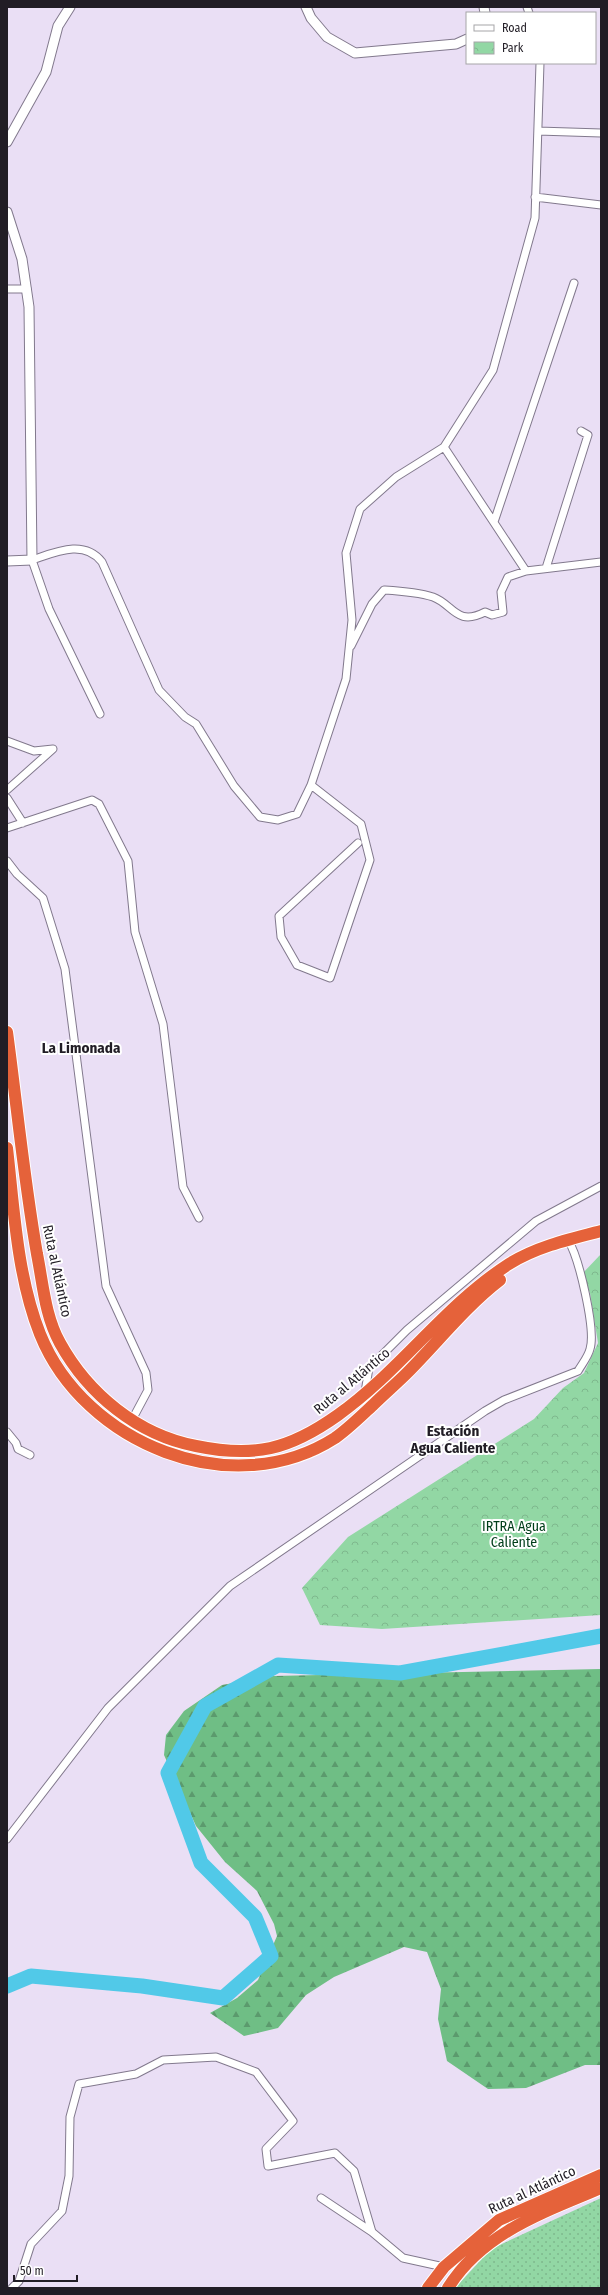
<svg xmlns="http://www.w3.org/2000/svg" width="608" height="2295" viewBox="0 0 608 2295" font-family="'Fira Sans Condensed',sans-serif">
<defs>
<pattern id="grass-dots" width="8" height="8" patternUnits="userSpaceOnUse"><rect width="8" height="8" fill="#92d7a4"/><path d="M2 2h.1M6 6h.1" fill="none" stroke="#7eb88d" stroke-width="1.8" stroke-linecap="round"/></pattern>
<pattern id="forest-firs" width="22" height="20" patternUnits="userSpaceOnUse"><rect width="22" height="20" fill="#6fbe85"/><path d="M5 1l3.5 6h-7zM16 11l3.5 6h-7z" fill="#5b9a6d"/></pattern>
<pattern id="park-crowns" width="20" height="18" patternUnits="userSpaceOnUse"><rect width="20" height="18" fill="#92d7a4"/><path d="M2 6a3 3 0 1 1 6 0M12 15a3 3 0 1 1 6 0" fill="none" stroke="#7eb88d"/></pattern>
</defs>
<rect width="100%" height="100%" fill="#eadff5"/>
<!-- grass -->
<path fill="url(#grass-dots)" d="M601,2198V2288H455L491,2249Z"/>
<!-- forest -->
<path fill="url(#forest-firs)" d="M601,1669V2065H585L526,2088L488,2089L447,2061L438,2019L441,1989L427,1952L404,1947L334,1977L306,1995L278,2028L244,2036L210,2013L237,1998L258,1980L277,1936L274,1924L257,1891L225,1862L196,1826L164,1755L166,1735L184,1711L222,1685L273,1676Z"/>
<!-- park -->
<path fill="url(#park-crowns)" d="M601,1254V1615L382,1629L320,1625L302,1588L348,1537L534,1419L563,1388L584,1373L598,1343L590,1293L582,1274Z"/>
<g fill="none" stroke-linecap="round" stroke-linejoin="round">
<!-- river -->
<path stroke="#51c9e8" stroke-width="15" d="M7,1986L31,1976L142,1986L223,1998L271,1956L255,1917L201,1863L168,1773L205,1706L278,1665L400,1673L601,1636"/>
<!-- street casing -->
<g stroke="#82798d" stroke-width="9">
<path id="street" d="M527,7L529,13
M538,131L601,133
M535,197L601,205
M7,289H27
M444,447L526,571
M494,522L574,283
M546,568L588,435L581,431
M351,646L372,604L384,590C400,591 417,592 433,597C453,604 456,627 485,612L492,615L503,612L501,592L508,577L526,571L601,562
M100,714L49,609L32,560C56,552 84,539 102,562L159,690L185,717L196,724L234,786L260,817L278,820L297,814L311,785L346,679L352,620L346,553L360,509L396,477L444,447L493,370L535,218L540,63
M7,741L34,751L53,749L7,790
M311,785L361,824L370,860L330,978L297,965L281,937L279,916L358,843
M7,798L23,823
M7,828L92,800L99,804L128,861L135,932L163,1024L183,1187L199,1218
M7,861L17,874L43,898L65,969L106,1286L146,1373L148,1390L132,1420
M365,1392L369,1368L407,1330L536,1221L601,1186
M7,1432L16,1443L18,1449L30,1455
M7,1839L108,1708L230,1586L485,1411L504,1400L578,1371C582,1364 588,1357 590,1349C596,1330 579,1257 568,1240
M321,2198L372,2232
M12,2288L19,2281L31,2244L62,2211L69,2176L70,2117L79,2084L136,2074L163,2060L216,2057L256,2072L293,2121L266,2149L268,2166L335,2153L354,2171L372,2232L403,2258L444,2267"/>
</g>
<!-- secondary casing -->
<g stroke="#82798d" stroke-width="11">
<path id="secondary" d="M306,7L311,18L327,37L355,53L456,44L467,39
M484,7L485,13
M7,142L46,72L58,26L70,7
M7,212L22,259L29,307L32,560L7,561"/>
</g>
<!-- highway casing -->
<g stroke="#fff" stroke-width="14">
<path id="highway" d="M7,1032C17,1106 24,1180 37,1254C43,1284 45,1316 60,1343C88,1394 138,1435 196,1446C254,1458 289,1450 338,1415C400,1371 445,1305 509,1264C536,1247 570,1239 601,1231
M7,1148C14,1209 17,1276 40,1334C84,1444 232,1504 335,1438C348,1429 361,1416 373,1405C384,1394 396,1384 407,1373C438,1342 465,1307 500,1280
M428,2288L444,2267L499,2220L601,2175
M448,2288C482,2233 544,2212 601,2188"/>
</g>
<!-- street -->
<use href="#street" stroke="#fff" stroke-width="7"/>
<!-- secondary -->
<use href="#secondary" stroke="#fff" stroke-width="9"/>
<!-- highway -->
<use href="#highway" stroke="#e5623a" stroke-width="12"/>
</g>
<g text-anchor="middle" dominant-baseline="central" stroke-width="4" stroke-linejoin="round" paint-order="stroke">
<!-- street labels -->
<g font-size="14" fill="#211d25" stroke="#fff">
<text transform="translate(57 1271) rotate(78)">Ruta al Atlántico</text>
<text transform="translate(352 1381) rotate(-40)">Ruta al Atlántico</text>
<text transform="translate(532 2190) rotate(-25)">Ruta al Atlántico</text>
</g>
<!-- park labels -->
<g font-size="14" fill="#003e1a" stroke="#fff">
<text x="514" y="1526">IRTRA Agua<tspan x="514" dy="16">Caliente</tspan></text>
</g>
<!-- neighbourhood labels -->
<g font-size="15" font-weight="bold" fill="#211d25" stroke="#fff">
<text x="81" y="1048">La Limonada</text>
<text x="453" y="1431">Estación<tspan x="453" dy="17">Agua Caliente</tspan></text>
</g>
</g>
<!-- border -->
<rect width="608" height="2295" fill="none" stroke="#211d25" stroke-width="16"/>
<!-- legend -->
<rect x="466" y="12" width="130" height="52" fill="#ffffff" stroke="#a6a5a8"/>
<rect x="474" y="25" width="20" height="6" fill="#ffffff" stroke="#a6a5a8"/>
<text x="502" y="32" font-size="12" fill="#211d25">Road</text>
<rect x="474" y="42" width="20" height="12" fill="url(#park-crowns)" stroke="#a6a5a8"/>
<text x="502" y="52" font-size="12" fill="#211d25">Park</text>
<!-- scale -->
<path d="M14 2275v6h63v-6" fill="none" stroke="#211d25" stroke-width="2"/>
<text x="20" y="2275" font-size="12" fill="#211d25" stroke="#ffffff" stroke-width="3" paint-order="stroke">50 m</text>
</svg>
